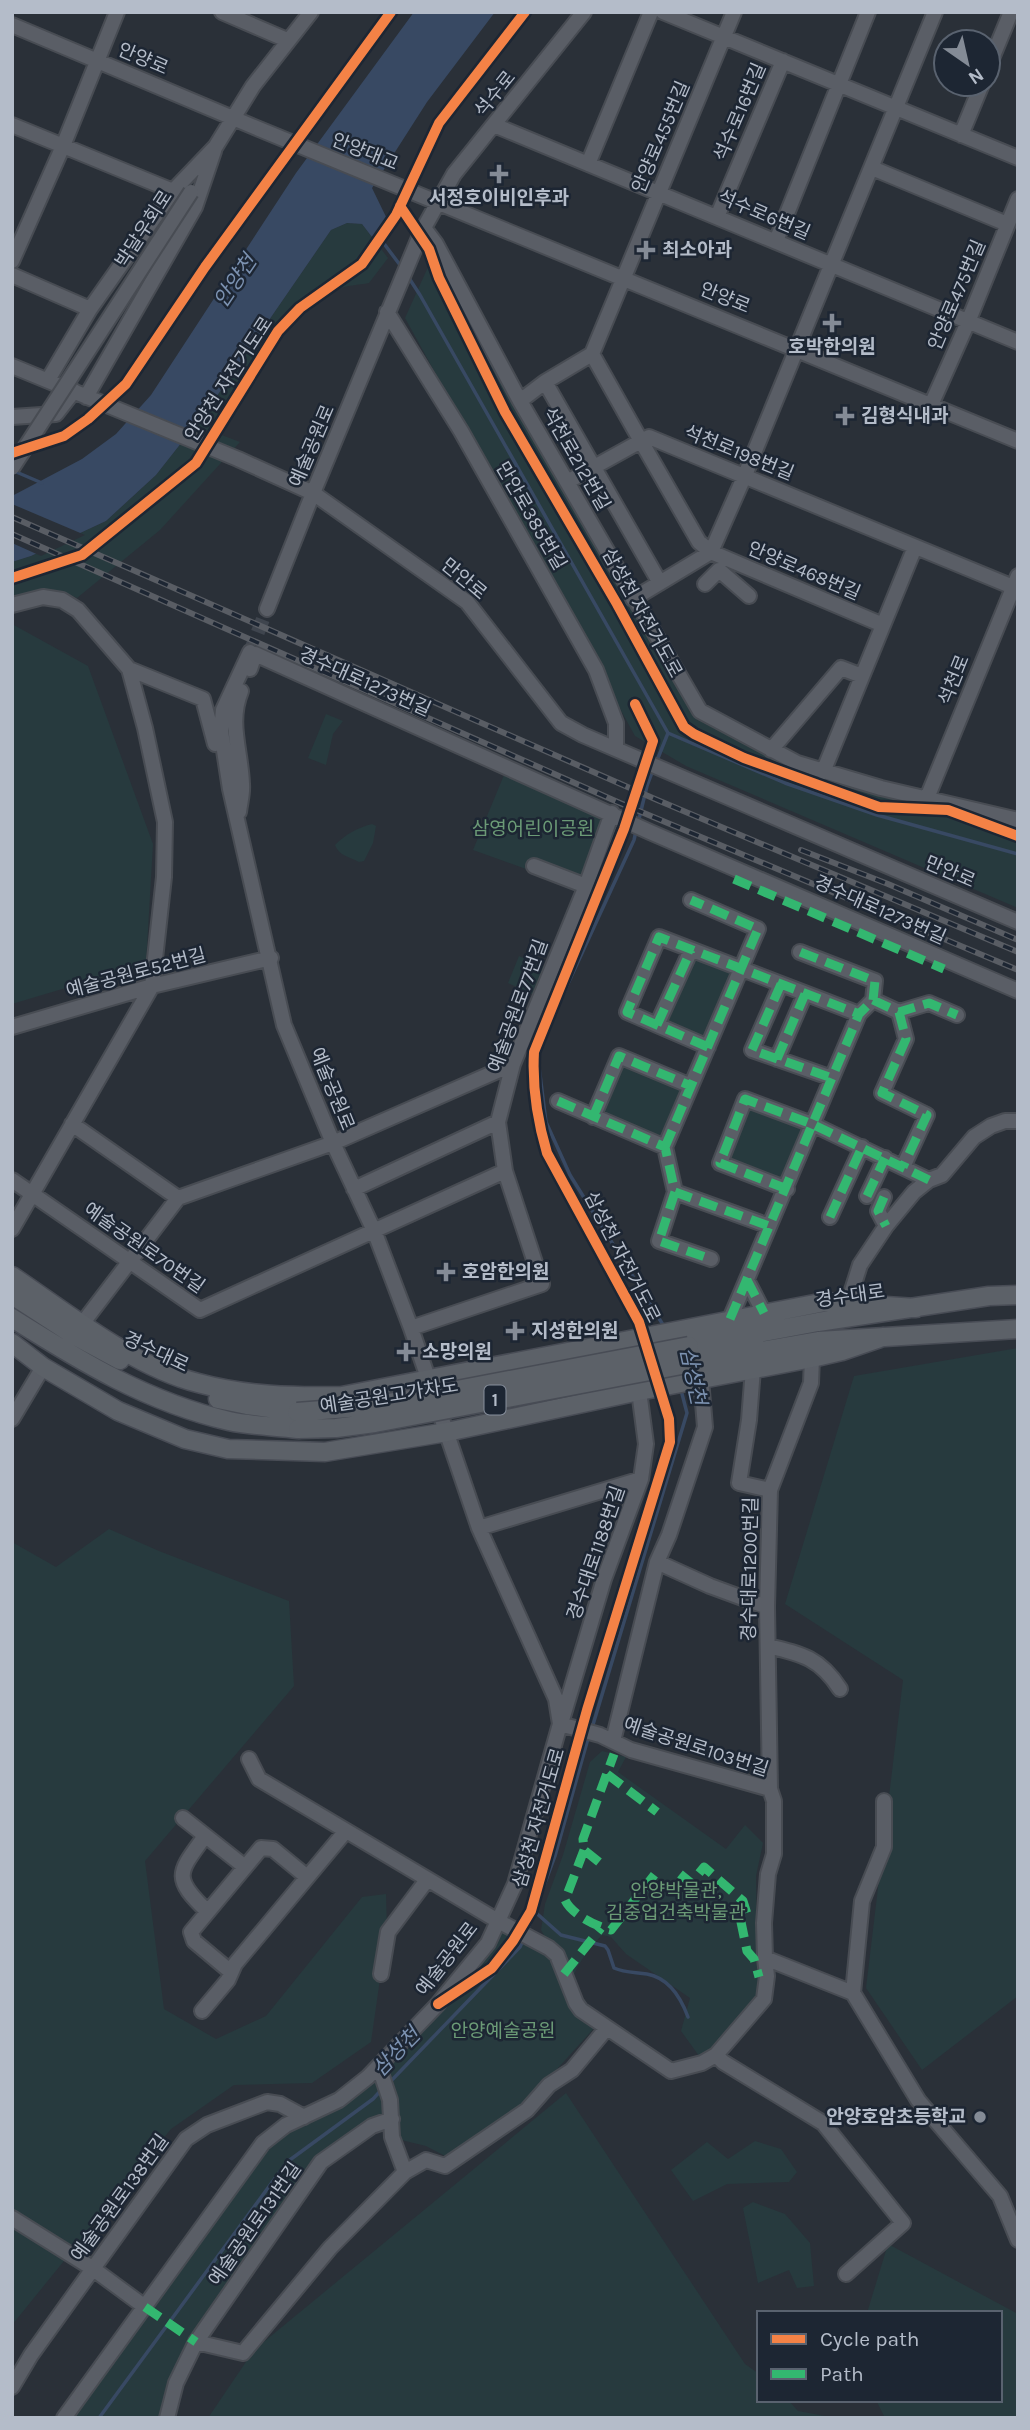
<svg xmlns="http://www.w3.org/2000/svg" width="1030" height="2430" viewBox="0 0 1030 2430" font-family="Karla,'Noto Sans KR',sans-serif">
<rect width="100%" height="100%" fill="#2a3038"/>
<!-- green -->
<path fill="#273a3e" d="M347,223L362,224L388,258L369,283C359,285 346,285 337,290C278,318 251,381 219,434L240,442L160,530L77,598C57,589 33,591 12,597V562L31,556L106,521L156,475L208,409L331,230Z
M433,256L696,716L769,754L1018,826V908L686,766L635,736L405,318Z
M12,624L88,666L153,844L146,964L12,1004Z
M326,714L343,721L333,734L326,765L308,758Z
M504,775L606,815L576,887L473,850Z
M372,824L376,826L373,843L364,861L359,862C350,857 339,856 335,845C346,834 357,828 372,824Z
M691,950L741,969L708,1047L657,1025Z
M519,956L544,967L532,994L508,983Z
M619,1056L691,1086L665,1147L593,1117Z
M745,1099L812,1124L787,1189L720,1163Z
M1018,1348V1996L922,2070L866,1988L903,1680L785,1604L854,1376Z
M109,1529L159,1551L289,1601L294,1686L145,1861L164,2009L216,2039L266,2016L362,1897L386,1894L387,1930L371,2042L312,2083L234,2085L171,2129L12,2325V1542L56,1567Z
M602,1751L626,1757L618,1772L726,1849L745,1825L763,1843L756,1876L757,1955L764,1977L759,2001L702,2060L681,2031L690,1998L626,1954L611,1937L602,1935C588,1949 578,1963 571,1982L541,1930L545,1904L563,1855L590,1762Z
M499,1922L544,1946L597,2025L529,2100L445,2156L426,2146L393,2138V2120L322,2163L197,2343L169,2418H68L146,2308L287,2126L369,2078Z
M566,2093L745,2364L759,2374V2400H788L798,2411L836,2418H208L254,2350Z
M755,2141L781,2149L797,2172L789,2182L727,2184L693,2201L671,2170L707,2142L728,2159Z
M753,2202L785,2214L810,2243L814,2286L797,2288L789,2270L758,2283L743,2208Z
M888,2244L1018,2314V2418H885L876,2400H1000V2313H867Z"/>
<!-- water -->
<path fill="#384963" d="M414,12H495L427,102L372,188L389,223L375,241L362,224L347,223L331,230L208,409L156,475L106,521L31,556L12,562V496L82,459L116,434L151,395L296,173Z"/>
<!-- pier -->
<path fill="#2a3038" d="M12,504L85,535L41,556L12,543Z"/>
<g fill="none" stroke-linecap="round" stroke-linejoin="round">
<!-- stream -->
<path stroke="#384963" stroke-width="3.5" d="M376,233L403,269
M407,275L420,295L668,733L656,763
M14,471L42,483
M668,733L785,783L877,815L1018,854
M638,823L647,786L653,770
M636,831L634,840L537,1051L546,1122L570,1175L665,1328
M592,1728L687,1413L681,1390
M534,1911L561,1935L605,1946L608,1950L614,1968C625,1973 636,1972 647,1974C669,1978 681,1998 688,2017
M527,1931L555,1856L589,1735
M389,2083L520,1947L524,1938
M99,2418L287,2162L373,2099L383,2088"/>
<!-- minor-tunnel -->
<path stroke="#3f454e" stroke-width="14" stroke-dasharray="14 7" stroke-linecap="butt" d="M250,652L267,609"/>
<!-- minor casing -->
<g stroke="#484c53" stroke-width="18">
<path id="minor" d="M222,12L287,40
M663,12L1018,158
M12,25L259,129L1018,441
M988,68L1011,12
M12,125L173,191
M494,125L1018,342
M961,135L982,84
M211,154L253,86L311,12
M588,164L651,12
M872,168L1007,224
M717,217L783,61
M424,228L436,244L520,401L700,711L797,763L881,788L1018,820
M776,241L868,12
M12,261L63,146L117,12
M12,275L90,309
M387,312L461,431L596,670L616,723V748
M592,354L641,441L649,437L1018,589
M12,366L238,459L313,493L467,602L561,723L583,735L1018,922
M48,380L90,309L173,191L216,146
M545,382L660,583
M86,397L195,207L214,151
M520,401L545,382L592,354L734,12
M931,405L968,322L1018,199
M12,417L56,414L74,391
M567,482L641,441L699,542L711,552L883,625
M705,584L719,570L749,596
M633,599L711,552L745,475L935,12
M12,605L43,597L62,600L78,610L129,669L203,699L215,744
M267,609L313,493L421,233L454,174L584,12
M250,669L255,654L650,832L1018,991
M771,750L841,668L862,676
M823,772L915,547
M927,798L1018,576
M239,812C240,803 243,793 242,784C241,751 228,723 241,691
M534,866L586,886
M781,984L752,1050L832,1078
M873,1000L899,1012L929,1003L957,1015
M899,1012L906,1039L882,1093L927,1115L903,1167
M657,1025L691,950
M12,1027L152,986L271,958
M708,1047L627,1012L659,937L859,1014
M777,1059L805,994
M558,1101L665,1147L675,1192L769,1226
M593,1117L619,1056L691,1086
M72,1124L178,1198
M665,1147L758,929L691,900
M12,1180L200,1310L505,1171
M354,1189L498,1122
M787,1189L720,1163L745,1099L812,1124L929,1180
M675,1192L659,1241L711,1259
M867,1196L885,1158
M884,1197L878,1211L886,1226
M830,1217L862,1147
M12,1229L152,986L164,877L165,822L145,728L129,669
M747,1280L764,1313
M848,1303L860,1265L886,1226L914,1192L929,1180L942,1175L974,1137L991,1126L1005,1121H1018
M730,1319L859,1014L873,1000L875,981L800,952
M82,1324L178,1198L333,1143L513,1064
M411,1328L542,1284L505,1171L498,1122L513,1064L586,886L612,813
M812,1358L811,1383L770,1490L767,1607L770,1789L774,1801V1854L768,1874L764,1923L765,1958L853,1993L918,2100L1000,2196L1018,2240
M753,1369L749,1420L739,1483L770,1490
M12,1419L43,1367
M479,1528L641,1479
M657,1562L710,1586L767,1607
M768,1646C802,1654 820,1658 840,1689
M562,1720L604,1579L641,1479L646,1444L639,1391
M560,1724L600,1735L631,1750L770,1789
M613,1741L657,1562L669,1535L705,1427L701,1379
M249,1759L259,1779L498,1921L549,1948L557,1955L576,2003L581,2010L671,2071L702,2063L716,2055L723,2062L823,2123L903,2223L846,2274
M183,1818L245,1867
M205,1836C179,1872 171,1877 207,1911
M231,1972L194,1941L191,1932L261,1848L273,1849L307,1877
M381,1974L388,1932L427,1880
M853,1993L862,1901L884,1847V1801
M202,2011L228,1980L235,1964L345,1832
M716,2055L764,1999L767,1976L765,1958
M379,2067L390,2100L392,2137L405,2172
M12,2218L92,2268L145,2307
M196,2342L243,2353L330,2248L405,2172L426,2160L445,2166L527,2110L549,2085L572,2070L606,2029
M12,2387L31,2355L186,2139L207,2125L267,2102L280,2104L304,2117
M64,2418L263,2143L286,2125L339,2100L368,2077L438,2004L488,1943L515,1884L560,1724L556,1699L479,1528L411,1328L375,1233L333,1143L284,1025L230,789L221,731L223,710L250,652
M167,2418L176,2383L196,2342L321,2162L372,2126L392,2119"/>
</g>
<!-- major casing -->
<g stroke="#484c55" stroke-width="21">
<path id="major" d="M12,1276C67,1313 134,1367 198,1383C246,1396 293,1397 342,1396L825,1302L916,1308
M12,1295L72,1334L120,1360
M12,1318C82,1362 147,1402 229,1421C251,1426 275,1426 298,1429
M12,1343L43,1367L118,1411L185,1439L228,1449L325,1452L447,1432L639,1391L812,1358L842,1351L883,1337
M689,1346L818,1322L989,1296L1018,1295
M692,1363L818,1341L1018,1329
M218,1399L247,1405L297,1412"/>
</g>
<!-- minor -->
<use href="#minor" stroke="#5a5e66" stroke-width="14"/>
<!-- major -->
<use href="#major" stroke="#5c6168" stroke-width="18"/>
<!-- rail casing -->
<g stroke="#595d64" stroke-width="6">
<path id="rail" d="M12,517L655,799L1018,952
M12,534L620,803L1018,970
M801,850L888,884L1018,940"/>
</g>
<!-- rail -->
<use href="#rail" stroke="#1d2633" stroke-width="3.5" stroke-dasharray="10" stroke-linecap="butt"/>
<!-- minor-bridge casing -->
<g stroke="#484c53" stroke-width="18" stroke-linecap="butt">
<path id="minor-bridge" d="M12,468L191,192"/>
</g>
<!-- major-bridge casing -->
<g stroke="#484c55" stroke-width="21" stroke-linecap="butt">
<path id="major-bridge" d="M297,1412L373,1406L689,1346
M298,1429L336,1428L375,1423L692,1363"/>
</g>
<!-- minor-bridge -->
<use href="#minor-bridge" stroke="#5a5e66" stroke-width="14"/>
<!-- major-bridge -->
<use href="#major-bridge" stroke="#5c6168" stroke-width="18"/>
<!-- quiet -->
<path stroke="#33b770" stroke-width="9" stroke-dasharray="18 9" stroke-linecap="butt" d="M734,879L944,969
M781,984L752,1050L832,1078
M873,1000L899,1012L929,1003L957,1015
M899,1012L906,1039L882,1093L927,1115L903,1167
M657,1025L691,950
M708,1047L627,1012L659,937L859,1014
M777,1059L805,994
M558,1101L665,1147L675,1192L769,1226
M593,1117L619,1056L691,1086
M665,1147L758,929L691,900
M787,1189L720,1163L745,1099L812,1124L929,1180
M675,1192L659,1241L711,1259
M867,1196L885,1158
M884,1197L878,1211L886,1226
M830,1217L862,1147
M747,1280L764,1313
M730,1319L859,1014L873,1000L875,981L800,952
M607,1774L657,1812
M584,1850L565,1900C571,1914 597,1927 611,1930L659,1869
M599,1862L584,1850L583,1839L614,1754
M680,1874L691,1883L704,1867L743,1901L747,1914L741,1922L747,1951L754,1959L759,1977
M564,1974L601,1928
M145,2307L196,2342"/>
<!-- cycleway casing -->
<g stroke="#1d2633" stroke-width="15">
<path id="cycleway" d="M400,206L429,249L439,278L505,412L617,604L684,727L694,734L744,758L879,807L948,810L1018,836
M12,453L64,436L88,419L126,384L205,267L391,12
M12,578L82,555L196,463L278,331L300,308L362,264L396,215L439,123L525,12
M438,2004L492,1968L513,1941L531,1911L587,1710L670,1442L669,1419L639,1322L547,1153C537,1119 532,1087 534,1052L624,829L653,741L635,704"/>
</g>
<!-- cycleway -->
<use href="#cycleway" stroke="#f48246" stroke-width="10"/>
</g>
<!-- markers -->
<g fill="#848b96" stroke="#1d2633" stroke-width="2.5">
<path d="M495.5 163.5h7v7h7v7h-7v7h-7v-7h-7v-7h7z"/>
<path d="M642.5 239.5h7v7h7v7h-7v7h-7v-7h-7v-7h7z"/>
<path d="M828.5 312.5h7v7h7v7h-7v7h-7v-7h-7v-7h7z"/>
<path d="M841.5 405.5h7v7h7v7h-7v7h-7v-7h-7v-7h7z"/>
<path d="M442.5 1261.5h7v7h7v7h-7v7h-7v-7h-7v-7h7z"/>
<path d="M511.5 1320.5h7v7h7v7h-7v7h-7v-7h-7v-7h7z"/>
<path d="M402.5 1341.5h7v7h7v7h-7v7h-7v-7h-7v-7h7z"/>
<circle cx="980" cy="2117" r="7"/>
</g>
<g text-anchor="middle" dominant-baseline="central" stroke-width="5" stroke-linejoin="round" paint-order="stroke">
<!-- shield labels -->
<rect fill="#1d2633" stroke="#878f9c" stroke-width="2" x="484.5" y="1385.5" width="21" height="29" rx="5"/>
<g font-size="18" font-weight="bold" fill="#b4bcc9">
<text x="495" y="1400">1</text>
</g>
<!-- street labels -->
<g font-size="19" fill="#b4bcc9" stroke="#1d2633">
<text transform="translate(143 59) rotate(23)">안양로</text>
<text transform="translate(495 94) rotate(-51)">석수로</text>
<text transform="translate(740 112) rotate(-67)">석수로16번길</text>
<text transform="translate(661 137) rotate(-67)">안양로455번길</text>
<text transform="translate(365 152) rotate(22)">안양대교</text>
<text transform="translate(764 215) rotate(23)">석수로6번길</text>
<text transform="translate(144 229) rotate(-57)">박달우회로</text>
<text transform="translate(957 295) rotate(-67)">안양로475번길</text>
<text transform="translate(725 298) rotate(22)">안양로</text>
<text transform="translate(229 379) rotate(-57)">안양천 자전거도로</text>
<text transform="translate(312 446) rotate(-67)">예술공원로</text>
<text transform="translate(739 453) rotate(22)">석천로198번길</text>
<text transform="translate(576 459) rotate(60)">석천로212번길</text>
<text transform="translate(531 516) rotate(60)">만안로385번길</text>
<text transform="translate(804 571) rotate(23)">안양로468번길</text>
<text transform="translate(464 579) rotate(40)">만안로</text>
<text transform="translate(642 613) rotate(61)">삼성천 자전거도로</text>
<text transform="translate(954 680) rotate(-68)">석천로</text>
<text transform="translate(365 682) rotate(24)">경수대로1273번길</text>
<text transform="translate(950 872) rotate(23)">만안로</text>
<text transform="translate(880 910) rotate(24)">경수대로1273번길</text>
<text transform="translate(136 973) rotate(-15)">예술공원로52번길</text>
<text transform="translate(518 1006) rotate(-70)">예술공원로77번길</text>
<text transform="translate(332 1089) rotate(68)">예술공원로</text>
<text transform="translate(144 1248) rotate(35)">예술공원로70번길</text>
<text transform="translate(622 1257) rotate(63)">삼성천 자전거도로</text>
<text transform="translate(850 1296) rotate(-8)">경수대로</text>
<text transform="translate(156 1352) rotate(25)">경수대로</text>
<text transform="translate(389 1396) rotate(-9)">예술공원고가차도</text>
<text transform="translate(596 1553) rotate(-71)">경수대로1188번길</text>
<text transform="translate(750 1569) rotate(-89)">경수대로1200번길</text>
<text transform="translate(696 1747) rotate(18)">예술공원로103번길</text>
<text transform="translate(539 1818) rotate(-74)">삼성천 자전거도로</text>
<text transform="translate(447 1959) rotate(-52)">예술공원로</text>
<text transform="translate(120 2198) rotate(-54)">예술공원로138번길</text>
<text transform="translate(255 2224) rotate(-55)">예술공원로131번길</text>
</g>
<!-- poi labels -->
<g font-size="19" font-weight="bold" fill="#b4bcc9" stroke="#1d2633" text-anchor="start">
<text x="499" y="198" text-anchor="middle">서정호이비인후과</text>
<text x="662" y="250">최소아과</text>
<text x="832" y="347" text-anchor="middle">호박한의원</text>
<text x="861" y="416">김형식내과</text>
<text x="462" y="1272">호암한의원</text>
<text x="531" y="1331">지성한의원</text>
<text x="422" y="1352">소망의원</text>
<text x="966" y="2117" text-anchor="end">안양호암초등학교</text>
</g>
<!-- park labels -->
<g font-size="19" fill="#6b9a76" stroke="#1d2633">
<text x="533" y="829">삼영어린이공원</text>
<text x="676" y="1891">안양박물관,<tspan x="676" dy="22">김중업건축박물관</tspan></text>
<text x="503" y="2031">안양예술공원</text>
</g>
<!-- water labels -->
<g font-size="21" font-style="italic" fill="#7c92b1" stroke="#1d2633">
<text transform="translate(235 281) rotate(-56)">안양천</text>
<text transform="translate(693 1376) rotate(78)">삼성천</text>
<text transform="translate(396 2052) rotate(-46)">삼성천</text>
</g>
</g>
<!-- border -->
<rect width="1030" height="2430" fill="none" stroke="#b4bcc9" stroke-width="28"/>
<!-- legend -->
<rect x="757" y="2311" width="245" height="91" fill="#1d2633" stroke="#59626f" stroke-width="2"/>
<rect x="771" y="2334" width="35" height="10" fill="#f48246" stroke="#59626f" stroke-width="2"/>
<text x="820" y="2346" font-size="21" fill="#b4bcc9">Cycle path</text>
<rect x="771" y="2369" width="35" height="10" fill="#33b770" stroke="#59626f" stroke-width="2"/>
<text x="820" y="2381" font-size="21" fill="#b4bcc9">Path</text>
<!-- north arrow -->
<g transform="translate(967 63) rotate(146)"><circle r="33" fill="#1d2633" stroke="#59626f" stroke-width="2"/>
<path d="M0-5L12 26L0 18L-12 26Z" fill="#848b96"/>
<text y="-10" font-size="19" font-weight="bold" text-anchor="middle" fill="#b4bcc9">N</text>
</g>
</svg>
